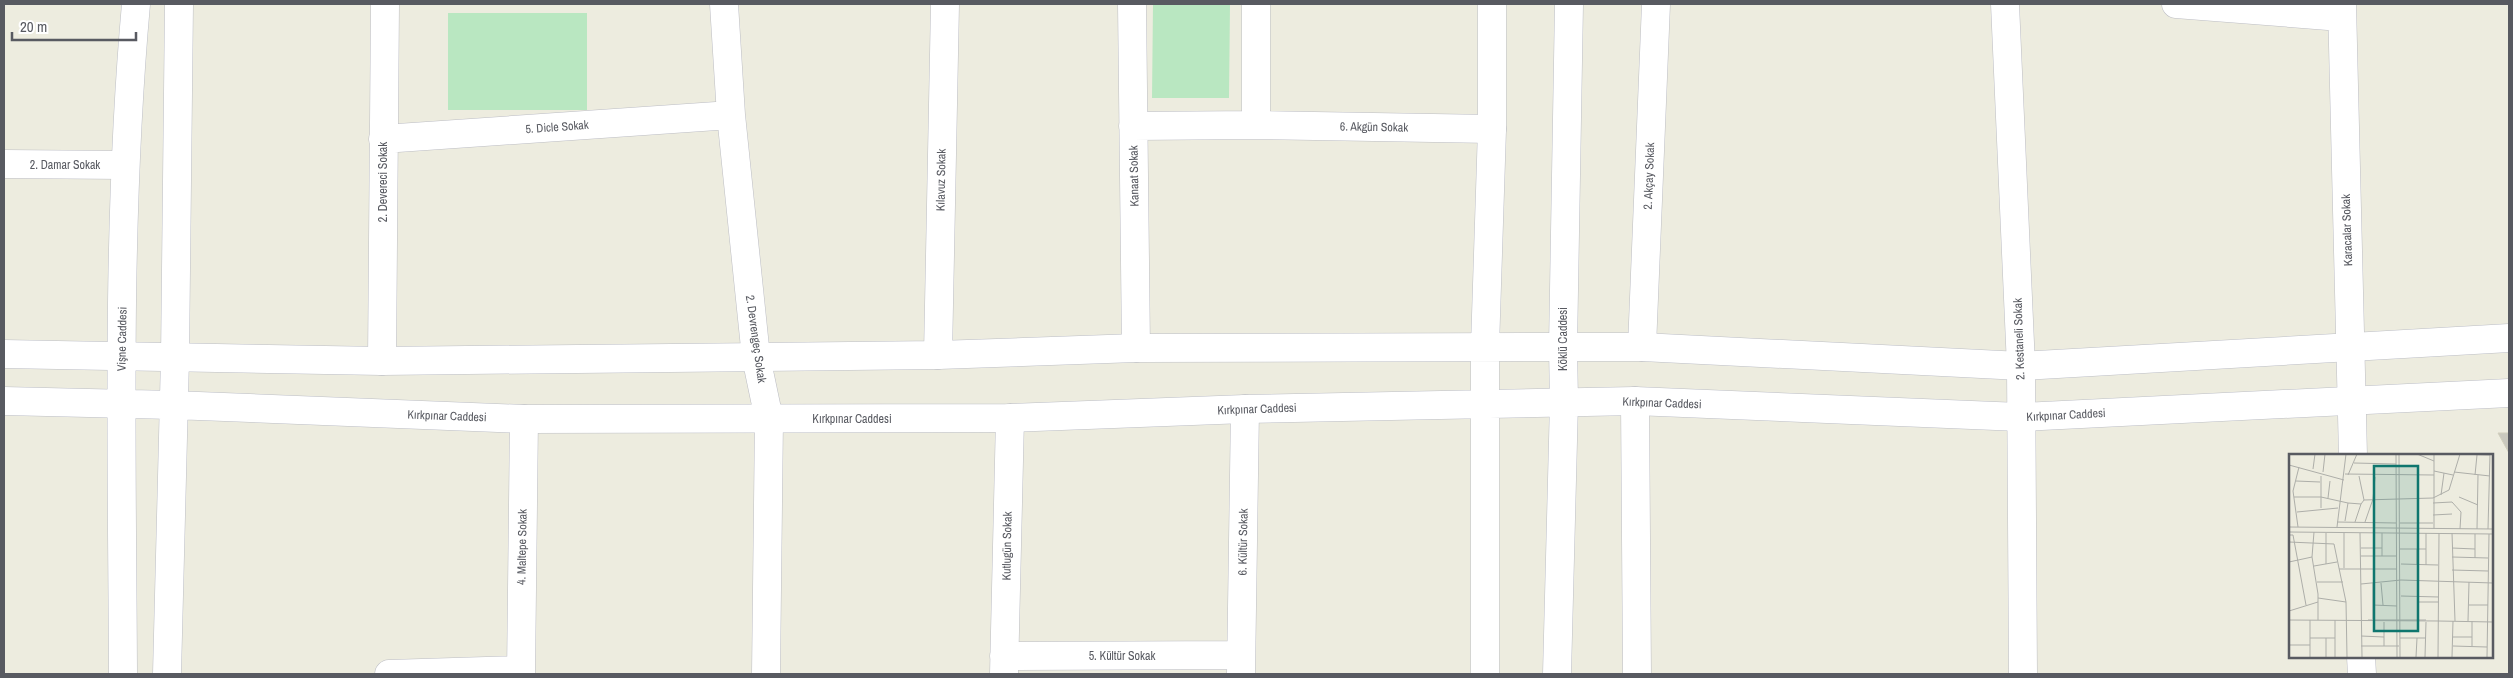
<svg xmlns="http://www.w3.org/2000/svg" width="2513" height="678" viewBox="0 0 2513 678" font-family="'Archivo Narrow',sans-serif">
<rect width="100%" height="100%" fill="#edecdf"/>
<!-- green -->
<path fill="#b9e7c1" d="M1153,4H1230L1229,98H1152Z
M448,13H587V110H448Z"/>
<!-- building -->
<path fill="#c9c8be" stroke="#d1cfbd" d="M2498,433H2509V453Z"/>
<g fill="none" stroke-linecap="round" stroke-linejoin="round">
<!-- minor casing -->
<g stroke="#bcbdc4" stroke-width="29">
<path id="minor" d="M724,4L731,115L756,357L769,419L766,674
M1132,4L1136,348
M2005,4L2021,366L2023,674
M2176,4L2341,17
M2342,4L2353,456
M1256,125V4
M1133,126L1256,125L1492,129
M383,139L731,115
M4,164L125,165
M1642,347L1656,4
M938,355L945,4
M382,361L385,4
M1635,401L1637,674
M1004,656L1241,655
M2361,657L2362,674
M389,674L521,670
M521,674L524,419
M1004,674L1010,418
M1241,674L1245,409"/>
</g>
<!-- secondary casing -->
<g stroke="#bcbec6" stroke-width="29">
<path id="secondary" d="M4,354L382,361L938,355L1136,348L1563,347H1642L2021,366L2509,338
M4,401L173,405L524,419L1010,418L1245,409L1635,401L2020,417L2509,393
M123,674C122,451 116,226 136,4
M167,674L175,358L179,4
M1485,674V347L1492,129V4
M1557,674L1564,402L1563,347L1569,4"/>
</g>
<!-- minor -->
<use href="#minor" stroke="#fff" stroke-width="28"/>
<!-- secondary -->
<use href="#secondary" stroke="#fff" stroke-width="28"/>
</g>
<g text-anchor="middle" dominant-baseline="central" stroke-width="4" stroke-linejoin="round" paint-order="stroke">
<!-- street labels -->
<g font-size="12" fill="#585a61" stroke="#fff">
<text transform="translate(557 127) rotate(-4)">5. Dicle Sokak</text>
<text transform="translate(1374 127) rotate(1)">6. Akgün Sokak</text>
<text x="65" y="165">2. Damar Sokak</text>
<text transform="translate(1134 176) rotate(-91)">Kanaat Sokak</text>
<text transform="translate(1649 176) rotate(-88)">2. Akçay Sokak</text>
<text transform="translate(941 180) rotate(-89)">Kılavuz Sokak</text>
<text transform="translate(383 182) rotate(-90)">2. Devereci Sokak</text>
<text transform="translate(2347 230) rotate(-92)">Karacalar Sokak</text>
<text transform="translate(122 339) rotate(-89)">Vişne Caddesi</text>
<text transform="translate(756 339) rotate(82)">2. Devrengeç Sokak</text>
<text transform="translate(1563 339) rotate(-90)">Köklü Caddesi</text>
<text transform="translate(2019 339) rotate(-92)">2. Kestaneli Sokak</text>
<text transform="translate(1662 403) rotate(2)">Kırkpınar Caddesi</text>
<text transform="translate(1257 409) rotate(-2)">Kırkpınar Caddesi</text>
<text transform="translate(2066 415) rotate(-3)">Kırkpınar Caddesi</text>
<text transform="translate(447 416) rotate(2)">Kırkpınar Caddesi</text>
<text x="852" y="419">Kırkpınar Caddesi</text>
<text transform="translate(1243 542) rotate(-89)">6. Kültür Sokak</text>
<text transform="translate(1007 546) rotate(-89)">Kutlugün Sokak</text>
<text transform="translate(522 547) rotate(-89)">4. Maltepe Sokak</text>
<text x="1122" y="656">5. Kültür Sokak</text>
</g>
</g>
<!-- overview -->
<g transform="translate(2289 454)">
<rect width="204" height="204" fill="#edecdf"/>
<path fill="none" stroke="#adaea9" stroke-width="1" d="M107,0L108,203M110,0L111,203M128,0L145,7M169,0L201,1M65,9L107,10M0,11L55,26M24,15L26,0M145,17L164,21M34,18L36,0M165,18L201,22M56,20L145,21M59,21L68,0M186,21L188,1M32,22V43L59,49L72,50L75,46L144,44L160,36L171,0M70,22L75,46M7,27L31,28M152,41L155,19M5,43H32V54M170,43L189,51M39,44L41,27M144,49L163,48L172,58L171,75M8,58L49,54M144,61L163,60M56,67L59,49M48,68L107,69M66,68L72,50M76,68L84,45L86,23M111,69H144M0,73L204,75M9,73L4,37L10,13M48,73L57,0M145,75V0M188,75L189,21M199,75L201,0M0,78L204,80M25,78L23,103L29,140V166M55,79V114M71,79L73,203M137,79V111M163,79L166,167M186,80V104M0,81H4L17,151M0,88L45,90L57,148L58,203M72,94H93M163,94L186,95M111,95H137M128,95V111M72,102H107M93,102V79M163,103L199,104M0,108L23,103M37,110V79M112,110L149,111M25,112L48,108M50,115H108M163,116L199,117M28,128H54M84,129V165M92,129L94,151M72,130L112,126L204,129M112,142L150,143M129,142V166M29,144L57,148M129,148H150M84,151L108,152M180,151H199M0,157L29,148M0,166L150,167M21,166V203M46,166V203M79,166H137M149,167L204,168M179,167L180,128M72,182L95,183M164,183H183M21,184H46M111,184H137M0,191H21M72,192H110M95,192V168M164,192L198,193M183,192V167M37,203V184M127,203L128,184M136,203L137,168M149,203L150,79M163,203L164,167M198,203L200,80"/>
<path fill="#0f766e" fill-opacity="0.15" stroke="#0f766e" stroke-width="2.5" d="M85,12H129V177H85Z"/>
<rect width="204" height="204" fill="none" stroke="#585a61" stroke-width="2.5"/>
</g>
<!-- border -->
<rect width="2513" height="678" fill="none" stroke="#585a61" stroke-width="10"/>
<!-- scale -->
<path d="M12 32v8h124v-8" fill="none" stroke="#585a61" stroke-width="2.5"/>
<text x="20" y="32" font-size="15" fill="#585a61" stroke="#ffffff" stroke-width="4" paint-order="stroke">20 m</text>
</svg>
